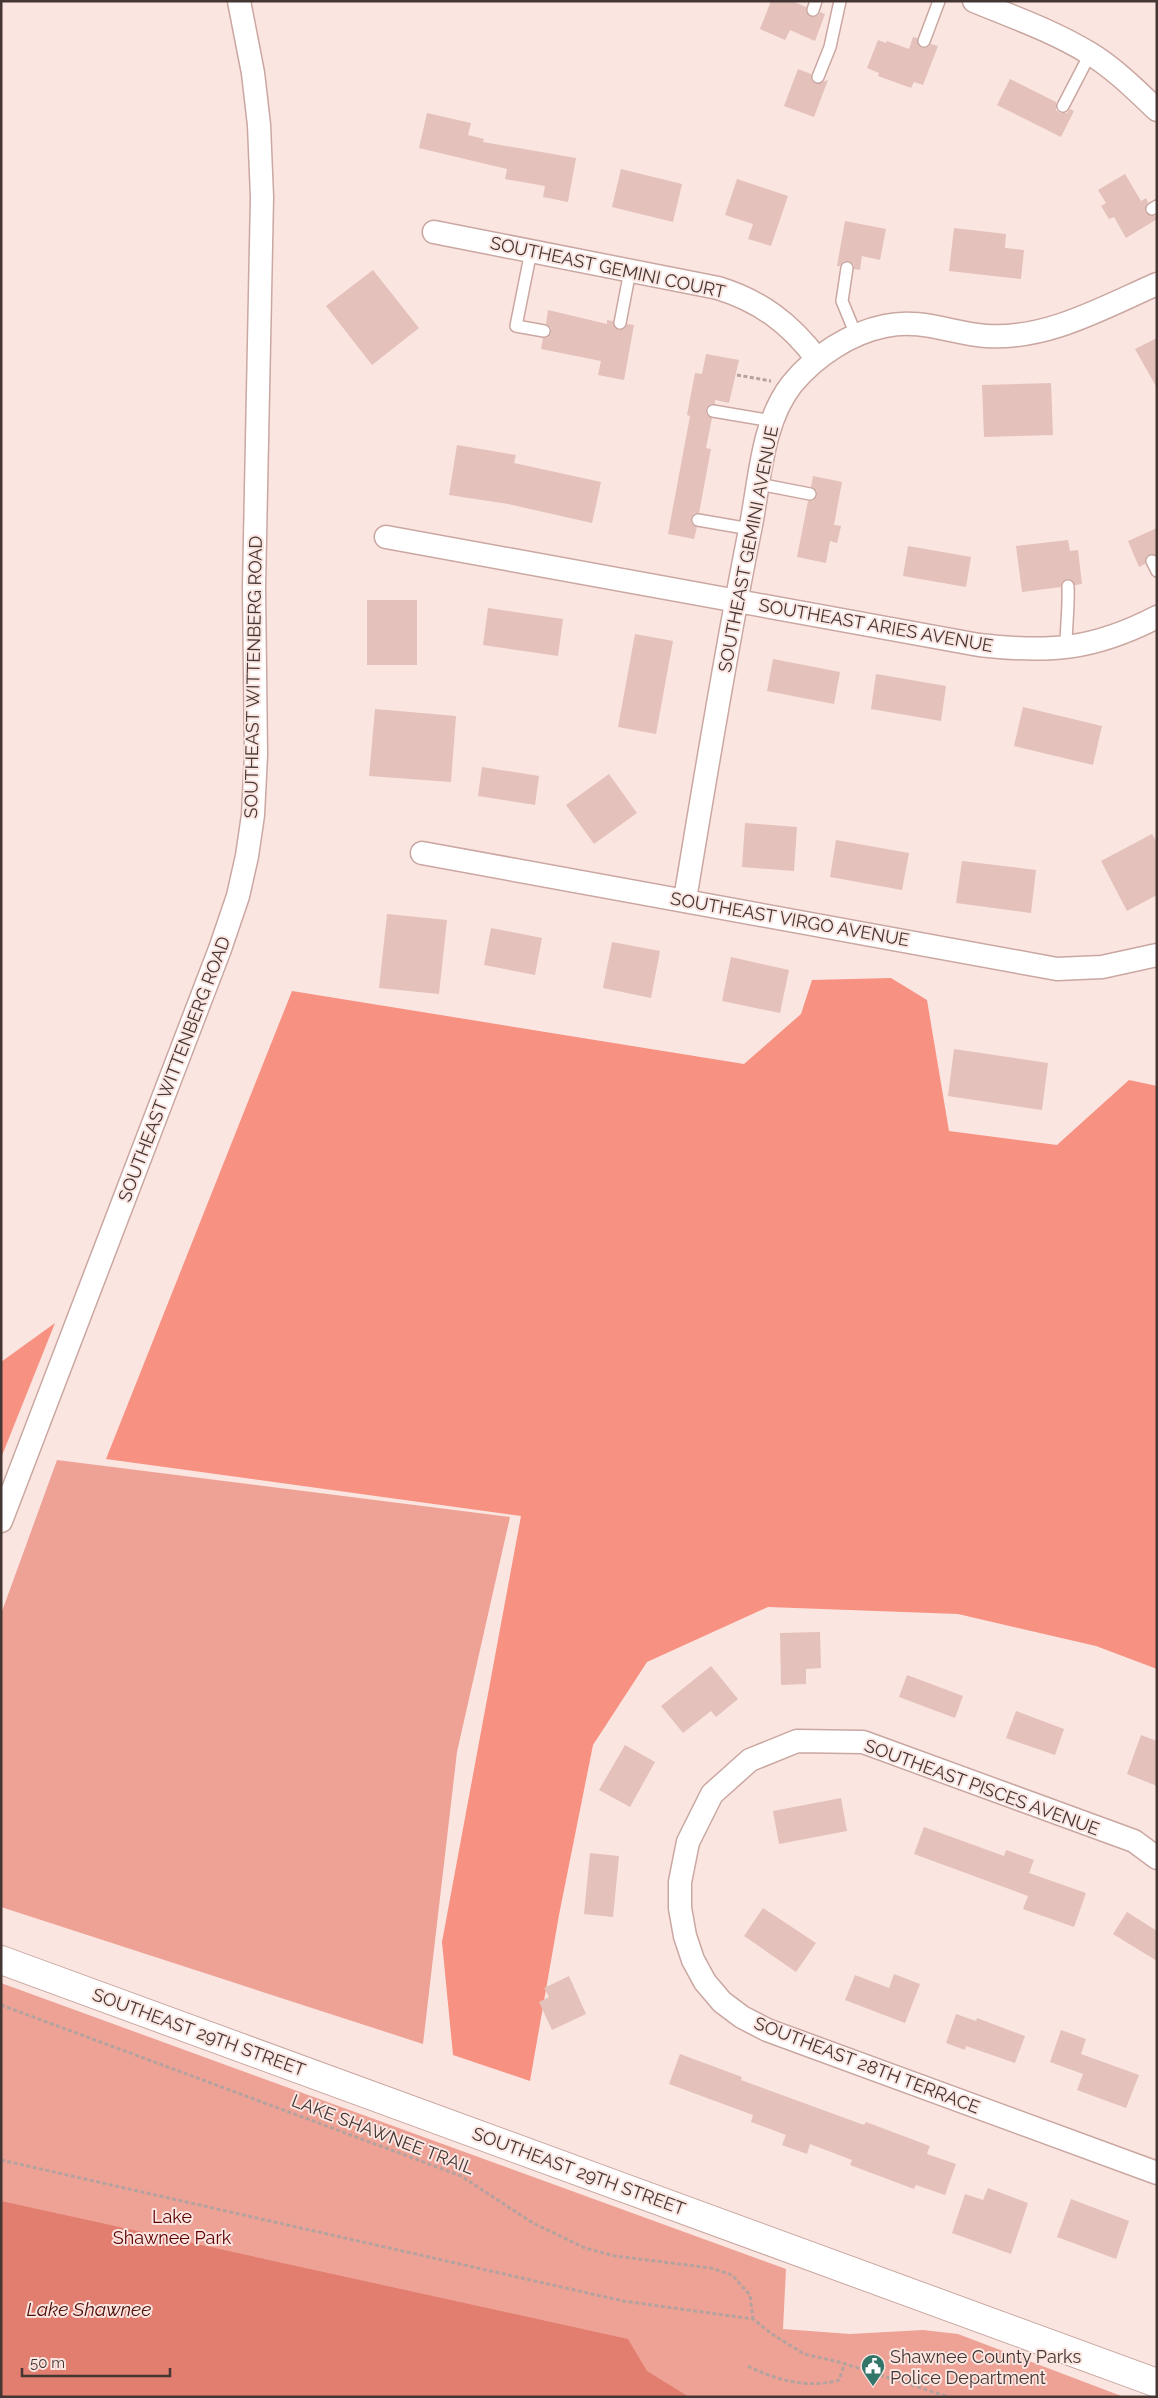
<svg xmlns="http://www.w3.org/2000/svg" width="1158" height="2398" viewBox="0 0 1158 2398" font-family="Raleway,sans-serif">
<rect width="100%" height="100%" fill="#fbe5e1"/>
<!-- green -->
<path fill="#eea295" d="M57,1460L510,1517L457,1752L423,2044L1,1907V1614Z
M1,1983L786,2269L783,2329L850,2334L923,2330L958,2334L1124,2397H1Z"/>
<!-- forest -->
<path fill="#f79181" d="M891,978L927,1000L949,1131L1057,1145L1129,1080L1157,1086V1669L1096,1646L958,1614L768,1607L647,1662L593,1745L559,1915L530,2081L453,2055L442,1942L521,1516L106,1459L292,991L744,1064L801,1014L812,980Z
M55,1323L1,1458V1362Z"/>
<!-- water -->
<path fill="#e27e6f" d="M1,2201L628,2339L647,2371L689,2397H1Z"/>
<!-- building -->
<path fill="#e4c1ba" d="M771,1H792L806,7V12L811,17L818,16L820,12L825,14L815,41L790,30L785,40L760,29Z
M913,37L917,38L918,45L922,48L928,47L931,44L938,46L923,85L914,82L911,88L878,76L879,73L867,68L878,40L886,43L887,41L909,49Z
M798,69L811,74L812,81L816,84L828,80L814,117L784,106Z
M1010,79L1056,102V110L1060,113H1067L1070,109L1074,111L1061,137L997,105Z
M427,113L471,123L468,135L484,139L483,142L576,158L568,202L543,197L545,186L505,179L507,169L419,148Z
M621,169L682,184L673,222L612,207Z
M1125,174L1141,201L1146,198L1148,202L1145,209L1146,213L1157,217V219L1126,238L1114,217L1109,219L1101,206L1106,203L1098,190Z
M737,179L788,196L771,246L748,239L753,224L725,215Z
M845,221L886,229L880,260L862,256L860,270L854,269V265L849,261H844L840,266H837Z
M954,228L1006,234L1005,248L1024,250L1021,279L949,271Z
M373,270L419,328L372,365L326,306Z
M548,310L607,324V320L613,321L615,328L619,330L625,328L627,324L634,325L624,380L598,375L601,361L541,349L543,338H547L551,333V328L546,324Z
M1157,338V388L1135,349Z
M706,354L739,360L729,403L715,400V404H710L706,409V414L712,418L706,448L711,449L699,513H695L691,518V523L697,527L694,539L668,534L690,416L687,415L695,373L702,374Z
M1051,383L1053,435L984,437L982,385Z
M457,445L516,455L514,463L601,482L592,523L508,504L449,495Z
M813,476L842,482L834,525L841,526L837,543L830,541L826,563L797,557L808,501H813L817,496V491L811,487Z
M1157,528V555H1148L1145,560V564L1139,567L1128,541Z
M1068,540L1070,551L1078,550L1082,584L1075,585L1072,580L1067,579L1062,582L1061,587L1022,592L1016,546Z
M908,546L971,557L966,587L903,576Z
M367,600H417V665H367Z
M488,608L563,619L558,656L483,645Z
M635,634L673,641L656,734L618,727Z
M773,659L840,672L834,704L767,691Z
M876,674L946,686L941,721L871,709Z
M1023,707L1102,726L1093,765L1014,746Z
M375,709L456,716L451,782L369,776Z
M482,767L539,776L535,805L478,796Z
M609,774L637,813L594,844L566,805Z
M745,823L797,827L794,871L742,867Z
M1152,834L1157,842V895L1127,911L1101,861Z
M836,840L909,853L902,890L830,877Z
M962,861L1036,870L1031,913L956,903Z
M387,914L447,920L439,994L379,988Z
M491,928L542,938L535,975L484,965Z
M612,942L660,951L651,998L603,988Z
M731,957L789,970L780,1013L722,1001Z
M954,1049L1048,1063L1042,1110L948,1096Z
M820,1632L821,1668L806,1669V1684L781,1685L780,1633Z
M711,1666L738,1699L716,1717L711,1711L683,1733L661,1706Z
M907,1675L963,1696L955,1718L899,1697Z
M1016,1711L1064,1729L1055,1755L1006,1738Z
M1141,1735L1157,1741V1786L1127,1774Z
M625,1745L655,1762L630,1807L599,1790Z
M841,1798L847,1831L779,1844L773,1811Z
M924,1827L1004,1856L1006,1850L1034,1860L1029,1873L1086,1893L1074,1927L1023,1909L1028,1896L914,1854Z
M590,1853L619,1856L613,1917L584,1914Z
M763,1908L816,1943L796,1972L744,1936Z
M1127,1912L1157,1931V1961L1113,1934Z
M894,1974L920,1984L905,2023L845,2000L855,1975L889,1988Z
M569,1976L586,2014L552,2030L539,2002L549,1997L544,1988Z
M956,2014L976,2021L977,2018L1025,2036L1015,2063L966,2046L965,2050L946,2043Z
M1061,2030L1086,2039L1081,2054L1139,2075L1126,2108L1077,2090L1083,2074L1050,2062Z
M680,2054L742,2077L741,2080L864,2125L866,2122L930,2146L927,2154L956,2164L945,2195L916,2185L914,2189L850,2165L852,2160L810,2144L807,2154L782,2145L786,2135L751,2122L753,2115L669,2084Z
M988,2188L1028,2203L1011,2254L952,2233L965,2194L983,2200Z
M1071,2199L1129,2221L1116,2259L1057,2237Z"/>
<g fill="none" stroke-linecap="round" stroke-linejoin="round">
<!-- lane casing -->
<g stroke="#caa7a1" stroke-width="14">
<path id="lane" d="M813,10L816,1
M924,41L939,1
M818,77L830,47L840,1
M1063,106L1090,54
M1152,209L1157,206
M531,251L516,326L544,331
M847,268L842,301L856,335
M620,323L630,271
M713,411L772,421
M759,484L810,494
M698,520L750,529
M1152,561L1157,571
M1066,647C1066,626 1069,607 1068,586"/>
</g>
<!-- street casing -->
<g stroke="#caa7a1" stroke-width="25">
<path id="street" d="M974,1C1013,17 1053,31 1089,53C1114,68 1136,90 1157,110
M434,232L718,288C760,301 790,323 817,359
M386,537L979,645C1050,653 1093,650 1157,617
M422,853L1057,969L1102,967L1157,955
M685,899C706,774 726,649 751,525C760,479 762,422 792,384C815,356 850,333 885,326C920,318 951,333 986,336C1047,340 1102,308 1157,284
M1,1521L220,949L238,896L247,856L253,815L256,755L254,587L262,197L259,125L253,73L239,1
M1157,1858L1134,1841L863,1742L797,1741L750,1760L712,1794L688,1842L680,1882V1908L685,1936L693,1960L705,1982L722,2002L742,2017L767,2030L1157,2173"/>
</g>
<!-- secondary casing -->
<g stroke="#caa7a1" stroke-width="30">
<path id="secondary" d="M1,1960L1157,2383"/>
</g>
<!-- path -->
<path stroke="#b5a29e" stroke-width="3" stroke-dasharray="4 2.5" stroke-linecap="butt" d="M737,375L771,381
M1,2005L461,2176L533,2223L585,2248L615,2256L711,2268L732,2275L750,2295L753,2319
M1,2160L623,2301L753,2319L772,2334L804,2354L839,2362L949,2397
M748,2366C775,2380 809,2389 839,2380L845,2363"/>
<!-- lane -->
<use href="#lane" stroke="#fff" stroke-width="11"/>
<!-- street -->
<use href="#street" stroke="#fff" stroke-width="22"/>
<!-- secondary -->
<use href="#secondary" stroke="#fff" stroke-width="28"/>
</g>
<!-- icons -->
<defs>
<g id="civic-pin" transform="scale(1.25)"><path d="M0 17L-7.5 6A9.5 9.5 0 1 1 7.5 6Z" fill="#32766a" stroke="#fbe5e1"/><path d="M-.6-6.5H3V-4.5H.6V-3L4-1V1h2V6H-6V1h2V-1L-.6-3ZM-1.2 2.5V6h2.4V2.5Z" fill="#fff"/></g>
</defs>
<g fill-rule="evenodd">
<use href="#civic-pin" x="873" y="2366"/>
</g>
<g text-anchor="middle" dominant-baseline="central" stroke-width="4" stroke-linejoin="round" paint-order="stroke">
<!-- street labels -->
<g font-size="18" fill="#443633" stroke="#fbe5e1">
<text transform="translate(608 267) rotate(12)">SOUTHEAST GEMINI COURT</text>
<text transform="translate(748 549) rotate(-79)">SOUTHEAST GEMINI AVENUE</text>
<text transform="translate(876 625) rotate(10)">SOUTHEAST ARIES AVENUE</text>
<text transform="translate(253 677) rotate(-89)">SOUTHEAST WITTENBERG ROAD</text>
<text transform="translate(790 919) rotate(10)">SOUTHEAST VIRGO AVENUE</text>
<text transform="translate(174 1069) rotate(-69)">SOUTHEAST WITTENBERG ROAD</text>
<text transform="translate(982 1787) rotate(20)">SOUTHEAST PISCES AVENUE</text>
<text transform="translate(199 2032) rotate(20)">SOUTHEAST 29TH STREET</text>
<text transform="translate(867 2065) rotate(21)">SOUTHEAST 28TH TERRACE</text>
<text transform="translate(383 2134) rotate(21)">LAKE SHAWNEE TRAIL</text>
<text transform="translate(579 2171) rotate(20)">SOUTHEAST 29TH STREET</text>
</g>
<!-- park labels -->
<g font-size="18" fill="#5c0000" stroke="#fbe5e1">
<text x="172" y="2216">Lake<tspan x="172" dy="21">Shawnee Park</tspan></text>
</g>
<!-- poi labels -->
<g font-size="18" fill="#443633" stroke="#fbe5e1" text-anchor="start">
<text x="890" y="2356">Shawnee County Parks<tspan x="890" dy="21">Police Department</tspan></text>
</g>
<!-- water labels -->
<g font-size="19" font-style="italic" fill="#4e1009" stroke="#fbe5e1">
<text x="89" y="2309">Lake Shawnee</text>
</g>
</g>
<!-- border -->
<rect width="1158" height="2398" fill="none" stroke="#443633" stroke-width="5"/>
<!-- scale -->
<path d="M22 2368v8h148v-8" fill="none" stroke="#443633" stroke-width="2.5"/>
<text x="30" y="2368" font-size="15" fill="#443633" stroke="#fbe5e1" stroke-width="4" paint-order="stroke">50 m</text>
</svg>
